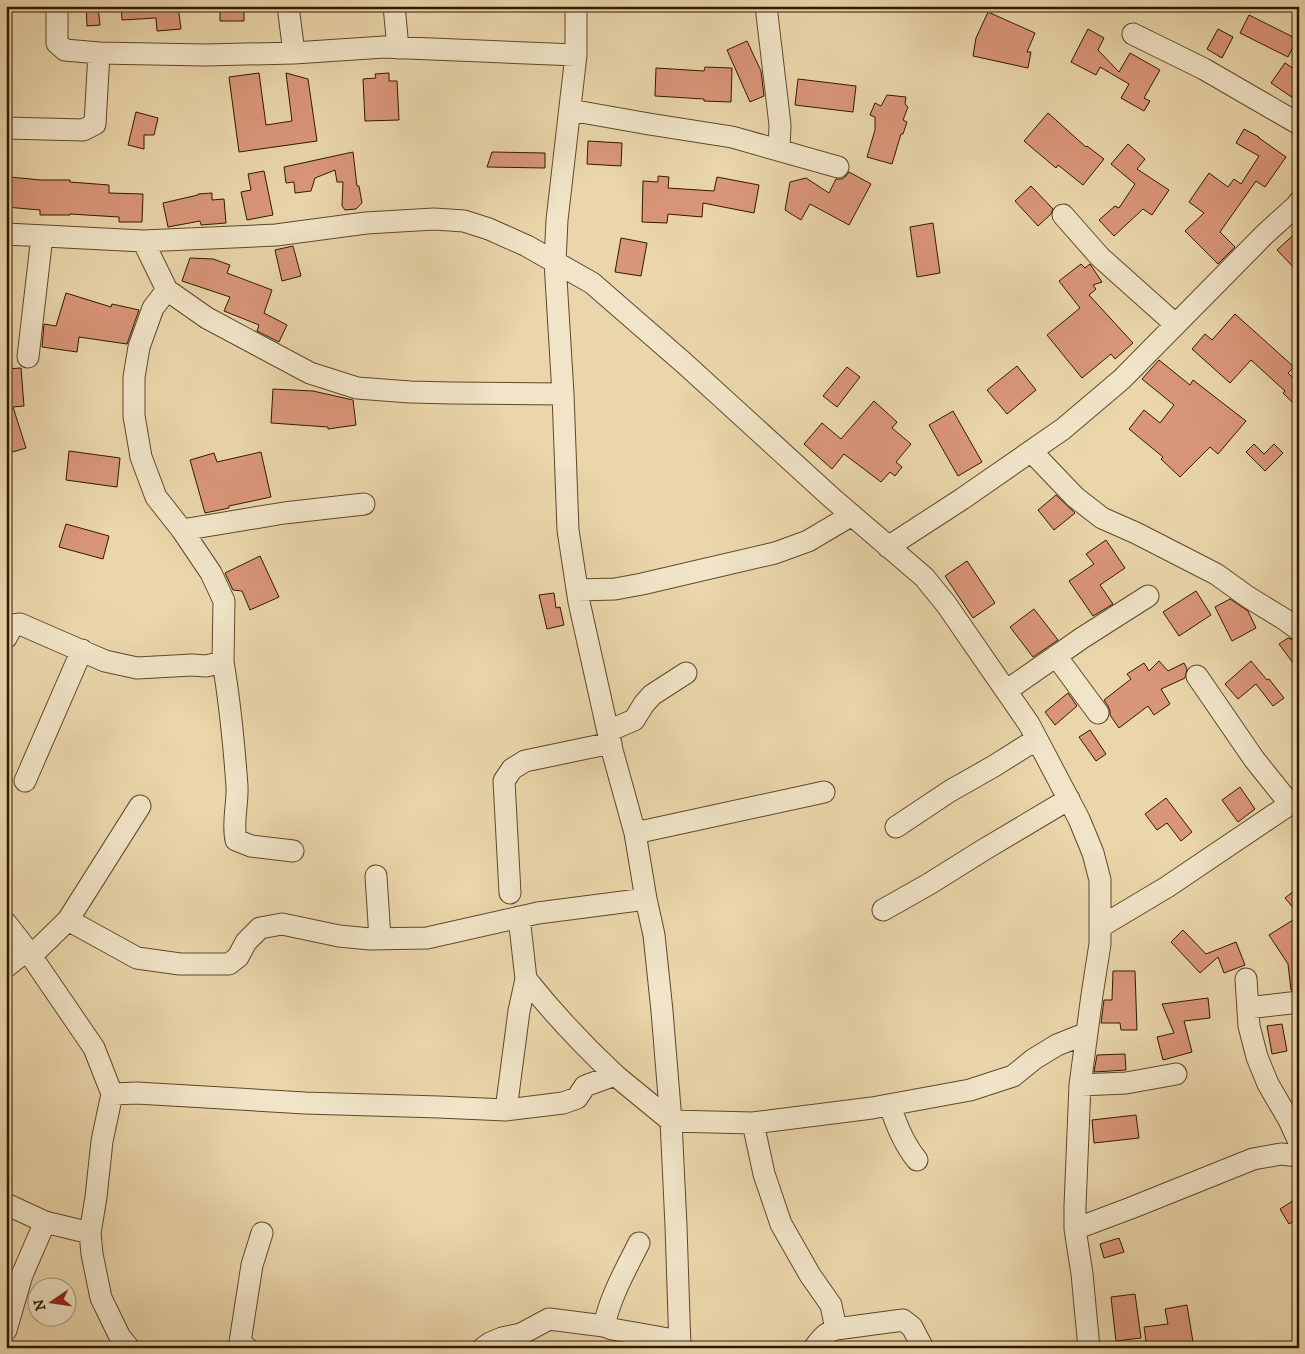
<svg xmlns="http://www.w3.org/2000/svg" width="1305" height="1354" viewBox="0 0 1305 1354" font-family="'IM FELL DW Pica',serif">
<rect width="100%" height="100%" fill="#ead6aa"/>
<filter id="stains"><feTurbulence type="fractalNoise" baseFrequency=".004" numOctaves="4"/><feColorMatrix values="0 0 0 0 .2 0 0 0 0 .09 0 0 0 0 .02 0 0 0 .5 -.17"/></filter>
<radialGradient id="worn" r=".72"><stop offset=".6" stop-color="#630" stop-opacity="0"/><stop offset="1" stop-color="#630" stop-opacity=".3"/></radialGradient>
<!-- building -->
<path fill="#da9679" stroke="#301800" d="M86,6H98L100,25L87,26Z
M121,6H178L181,29L157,31L156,18L122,20Z
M220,6H244V21H220Z
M988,12L1035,33L1027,52H1031L1028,68L973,56L976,38Z
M1249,15L1297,39L1288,57L1240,33Z
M1088,29L1104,38L1098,50L1119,72L1130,53L1160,70L1144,98L1150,101L1144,111L1121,98L1129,84L1100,67L1096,75L1071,62Z
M1218,29L1233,37L1222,58L1207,49Z
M747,41L761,71L764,96L750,102L727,50Z
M1285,63L1299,72V102L1271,83Z
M705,67L732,68L731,102L704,101V99L655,96L656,68L704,71Z
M259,73L266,125L292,121L286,73L308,79L317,141L239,152L229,77Z
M389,73V81H397L399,120L365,121L363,79L376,78L375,74Z
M798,79L856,86L853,112L795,105Z
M887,95L906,97L905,104L908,107L903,120L907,122L903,134H901L892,164L867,157L875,130V117L870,115L875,103L881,106Z
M136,112L158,118L154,135H144V149L128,145Z
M1048,113L1086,147L1087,146L1104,159L1083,185L1058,165L1056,168L1024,141Z
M1244,129L1259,137V138L1286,157L1265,187L1256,181L1220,232L1235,247L1218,264L1185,231L1204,213L1189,202L1209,173L1228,187L1234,179L1241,184L1259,156L1236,143Z
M588,141L622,143L621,166L587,164Z
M1128,144L1145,159L1137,169L1169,190L1152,215L1143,209L1114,236L1099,220L1115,206L1119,208L1135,184L1111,164Z
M353,152L357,186H359L362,203L356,209L345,210L342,206L343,182H337L335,170L315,178L311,191L295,193L294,182L286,183L284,167Z
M492,152L545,153V168L487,167Z
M264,171L273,215L247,220L241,192L251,190L248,174Z
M849,172L871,184L849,225L810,204L801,220L785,210L790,182L806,178L829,193L836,179H842L846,176Z
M658,176L669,177L668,188L714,191L717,177L759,185L754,213L703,203L702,217L668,214L667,223L642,222L643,181L658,182Z
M9,177L41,180H70V182L109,185V193L143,194L142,222H119V217L70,214V215H40V210L6,207Z
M1031,186L1053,209L1051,214L1038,226L1015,201Z
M212,193V200L224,199L226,223L201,225L200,221L168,227L163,203L198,195V194Z
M933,223L940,273L917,277L910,227Z
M1299,230V273L1277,250Z
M621,238L647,243L641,276L615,272Z
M293,246L301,276L282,281L275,250Z
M190,258L213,259L230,265L227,273L272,290L264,313L287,325L279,342L257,331L259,325L224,311L230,297L182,281Z
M1081,264L1085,268L1090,264L1102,282L1093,285L1096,289L1089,295L1133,343L1115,359L1111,354L1082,378L1047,335L1080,308L1059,281Z
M66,293L111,307L112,304L139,310L127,344L79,337L77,352L42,347L44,324L56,326Z
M1235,314L1294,367L1288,373L1299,384V409L1283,393L1285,391L1251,360L1230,383L1192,349L1205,334L1212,340Z
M1159,360L1190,385L1193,380L1246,421L1218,454L1210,447L1180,477L1161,459L1163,457L1129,429L1144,410L1160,423L1174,405L1142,379Z
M1017,366L1036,390L1007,414L987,390Z
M847,367L860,377L837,407L823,396Z
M21,368L24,406L13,407L26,448L6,454V369Z
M273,389L313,391L353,400L356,425L328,429V427L271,423Z
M874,401L897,422L892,428L911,444L896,462L902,467L895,476L890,472L881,482L844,454L832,469L804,444L822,423L841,439Z
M953,411L982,462L958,476L929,425Z
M1254,444L1264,454L1274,444L1283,453L1265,471L1246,452Z
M69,451L120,458L117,487L66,480Z
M261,452L271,497L229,506V508L205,513L190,460L214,453L217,462Z
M1056,495L1075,513L1054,530L1038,510Z
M66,524L109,536L103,559L59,547Z
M1106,540L1125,568L1100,585L1113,604L1093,616L1069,581L1094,564L1086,554Z
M260,556L279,597L250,610L242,591L233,590L225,573Z
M967,561L995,603L973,618L945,576Z
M1196,591L1211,615L1179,636L1163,612Z
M554,593L556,608L560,607L564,625L547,629L539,595Z
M1230,599L1248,611L1256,628L1232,641L1215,607Z
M1034,609L1058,640L1033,657L1010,627Z
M1288,638L1299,642V671L1279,644Z
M1159,661L1168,671L1184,663L1187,669L1185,678L1161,689L1170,704L1154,715L1148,706L1119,728L1110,715V711L1108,706L1104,700L1131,679L1127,674L1144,663L1149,671Z
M1251,661L1267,680L1269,679L1284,698L1273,706L1256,684L1238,699L1225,684Z
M1068,693L1077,706L1055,725L1045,712Z
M1090,730L1106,754L1096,761L1079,737Z
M1240,787L1255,809L1238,822L1222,800Z
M1166,798L1192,832L1181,841L1167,823L1157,830L1145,814Z
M1299,887V915L1285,898Z
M1293,920L1299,930V989L1291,990L1288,964L1269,935Z
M1183,930L1206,954L1236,942L1245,965L1224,973L1218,957L1200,973L1171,942Z
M1113,971H1135L1137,1030H1121L1120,1023H1101L1104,1000H1112Z
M1208,998L1210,1018L1184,1021L1192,1052L1163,1060L1157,1037L1174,1033L1162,1004Z
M1282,1024L1287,1051L1272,1054L1267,1026Z
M1125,1054L1126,1070L1094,1072L1097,1055Z
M1136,1115L1139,1138L1094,1143L1092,1120Z
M1299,1197V1218L1289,1224L1280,1209Z
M1119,1238L1124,1252L1104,1258L1100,1244Z
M1135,1294L1141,1338L1116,1341L1111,1297Z
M1187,1305L1194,1348H1147L1144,1327L1168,1324L1165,1309Z"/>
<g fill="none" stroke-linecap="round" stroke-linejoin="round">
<!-- minor casing -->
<g stroke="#5e482a" stroke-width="23">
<path id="minor" d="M57,6V43L65,50L99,53L205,55L294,53L384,47L576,55
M288,6L294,53
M394,6L398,48
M576,6V55L557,220L555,262L563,394L568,530L579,602L612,750L635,833L646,899L654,935L662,1011L671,1121L676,1226L680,1348
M766,6L780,125L779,150
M1133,34L1204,69L1299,124
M570,110L649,124L732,137L838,167
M6,128L83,130L95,124L99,53
M1063,215L1100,257L1175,324
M6,234L143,241L276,235L366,223L434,219L464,221L489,229L527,246L592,283L684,363L833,499L924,577L946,604L1029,724L1079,819L1093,853L1100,880V944L1092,995L1080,1085L1075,1206V1229L1082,1274L1089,1348
M143,241L167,290L207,318L310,373L357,388L410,392L450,393L563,394
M28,357L42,236
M1031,451L1075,497L1102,518L1136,533L1216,574L1248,597L1284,619L1299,630
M182,530L284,513L364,504
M888,547L962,499L1063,429L1122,379L1265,234L1296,206L1299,202
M577,590L615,589L642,584L775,553L808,541L852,515
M6,638L13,625L20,624L105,661L137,668L192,665L206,666L223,662L224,601L211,573L182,530L156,497L141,457L134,416V377L139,347L153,308L167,290
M1056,656L1098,713
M223,662C230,703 234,745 237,786C238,804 232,822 236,840L251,846L293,851
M1197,676L1254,759L1290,804
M1006,691L1082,638L1148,596
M608,731L634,720L644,704L652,695L686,673
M25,781L82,650
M896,827L950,791L994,766L1037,739
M635,833L824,792
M376,876L380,939
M510,893L504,781L512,769L525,761L611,743
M883,910L929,884L985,849L1069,799
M68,920L137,958L180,964H229L238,957L246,942L260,928L282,924L339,936L370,939L427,938L538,913L646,899
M6,923L27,950L94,1048L112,1094L102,1141L96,1197L90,1233L92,1254L101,1298L120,1337L129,1348
M1100,927L1167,887L1299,798
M31,956L68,920L140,806
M6,967L27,950
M526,979C553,1013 583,1045 615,1075
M1246,979L1249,1026L1257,1057L1268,1084L1289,1120L1299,1142
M1248,1008L1299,1002
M1080,1085L1126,1083L1176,1074
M112,1094L137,1093L305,1103L439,1107L506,1110L563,1103L577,1098L585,1086L615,1075L671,1121L753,1123L872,1108L970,1090L1013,1076L1034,1059L1057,1045L1087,1033
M890,1105C896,1125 904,1144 917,1160
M506,1110L519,1011L526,979L519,917
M753,1123L764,1174L781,1224L810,1275L831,1305L836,1329
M6,1204L45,1222L90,1233
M1075,1229L1131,1208L1253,1159L1281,1154L1299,1156
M639,1243C626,1269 610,1297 604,1326L612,1329L680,1341
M6,1330L22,1275L45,1222
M247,1348L240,1342L252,1265L262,1233
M483,1348L490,1343L502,1338L521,1334L549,1319L604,1326
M814,1348C821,1339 825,1333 836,1329L903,1320L912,1327L923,1348"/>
</g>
<!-- minor -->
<use href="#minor" stroke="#f1e4c8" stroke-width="21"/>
</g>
<!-- margin -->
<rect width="1305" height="1354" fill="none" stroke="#ead6aa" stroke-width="25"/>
<rect x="8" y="8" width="1290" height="1339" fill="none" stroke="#301800" stroke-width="2.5"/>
<rect x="12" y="12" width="1280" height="1329" fill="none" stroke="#301800"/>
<!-- north arrow -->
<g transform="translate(52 1302) rotate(257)"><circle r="24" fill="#f1e4c8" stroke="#a49278"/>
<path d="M0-4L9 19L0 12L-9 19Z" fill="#8f2418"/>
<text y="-8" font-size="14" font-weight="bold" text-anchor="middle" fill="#301800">N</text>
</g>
<rect width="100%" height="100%" filter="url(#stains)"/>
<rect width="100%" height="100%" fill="url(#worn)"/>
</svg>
